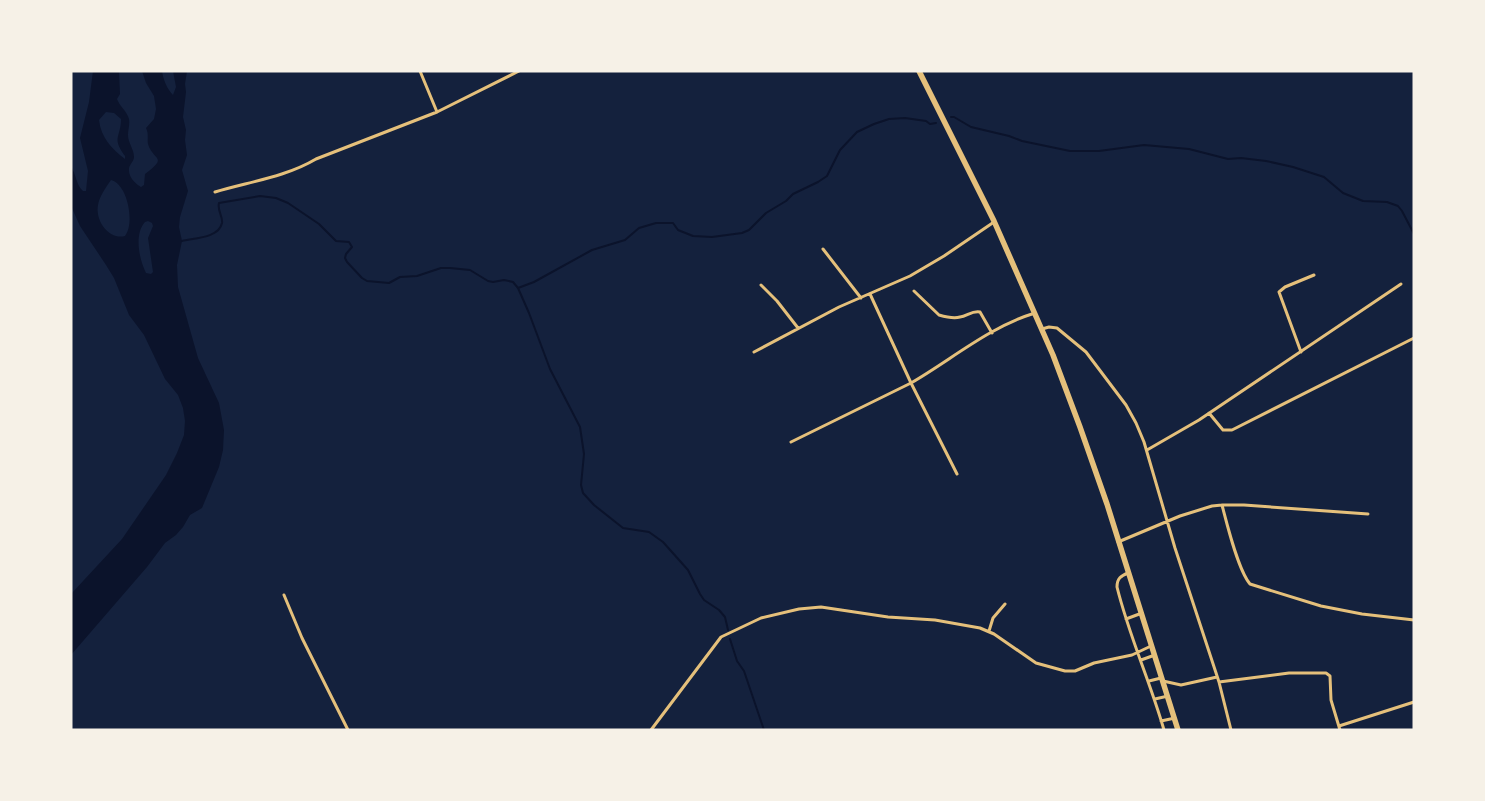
<svg xmlns="http://www.w3.org/2000/svg" width="1485" height="801" viewBox="0 0 1485 801" font-family="Montserrat,sans-serif">
<rect width="100%" height="100%" fill="#14213d"/>
<!-- water -->
<path fill="#0b132b" fill-rule="evenodd" d="M93,71H119L120,94L117,99C120,107 127,111 129,119C130,125 128,129 128,135C128,143 134,149 134,157C134,161 130,164 129,168C128,176 134,183 141,187L144,185L145,174C169,156 153,161 148,144C147,139 149,134 146,128L154,119L156,109L154,96L146,83L142,71H162C163,79 167,89 173,95L176,87L173,71H187L185,84L186,92L183,117L186,130L185,140L187,155L182,170L188,191L180,217L179,227L182,241L177,265L178,287L198,358L219,403L224,430L223,450L219,467L202,508L190,515L183,527L176,535L165,543L147,567L71,655V594L122,539L166,475L177,453L184,435L185,421L183,408L178,395L165,379L144,335L129,315L114,278L106,265L80,226L71,206V166C76,174 76,185 83,191H86L88,171L80,138L89,102ZM106,112L114,113L121,119C121,138 111,137 125,156V159C112,149 101,138 99,120ZM111,180C128,184 135,224 125,236C109,240 95,221 98,205C99,197 106,187 111,180ZM148,221L152,223L153,226L148,238L153,272L151,274L146,273C139,259 134,234 145,222Z"/>
<g fill="none" stroke-linecap="round" stroke-linejoin="round">
<!-- stream -->
<path stroke="#0b132b" stroke-width="2" d="M951,117H954L971,127L1009,136L1022,141L1070,151H1099L1144,145L1189,149L1228,159L1241,158L1266,161L1293,167L1324,177L1343,193L1363,201L1387,202L1398,206L1402,211L1414,234
M182,241C194,238 219,238 222,223C223,216 217,211 219,203L260,196L276,198L288,203L319,224L336,241L349,242L352,247L346,254L345,258L347,262L362,278L367,281L389,283L400,277L417,276L441,268H450L470,270L488,281L493,282L504,280L513,282L518,288L529,313L550,369L580,427L584,454L581,485L583,493L594,505L623,528L649,532L663,542L688,570L700,594L704,600L719,610L725,617L728,630
M518,288L534,282L592,250L625,240L639,228L656,223H673L678,230L693,236L712,237L742,233L749,230L766,213L786,201L793,194L818,182L827,176L840,150L857,132L874,124L889,119L905,118L926,121L930,124L936,123
M730,639L737,661L744,671L764,730"/>
<!-- minor -->
<path stroke="#e5c07b" stroke-width="3" d="M420,71L437,112
M215,192C248,182 286,177 316,159L437,112L519,71
M823,249L861,298
M761,285L777,301L798,328
M914,291L939,315C946,317 953,319 960,317C967,316 973,310 980,312L992,333
M870,294L911,383C951,360 989,327 1035,313
M1042,329L1049,327L1057,328L1086,352L1126,405L1136,423L1144,442L1175,548L1219,682L1231,730
M754,352L839,307L910,276L944,256L994,222
M1301,352L1279,292L1285,287L1314,275
M1209,413L1223,430H1232L1414,338
M791,442L911,383L957,474
M1147,450L1199,420L1401,284
M1222,505C1227,524 1238,570 1250,584L1321,606L1362,614L1414,620
M1118,542L1180,516L1212,506L1222,505H1244L1368,514
M1128,573C1121,576 1117,578 1117,587C1129,636 1150,681 1164,730
M284,595L302,638L348,730
M1126,619L1142,613
M989,631L993,618L1005,604
M1141,660L1155,655
M1149,681L1161,678
M1163,681L1181,685L1217,677
M1219,682L1289,673H1326L1330,676L1331,700L1340,730
M1155,699L1168,696
M1161,721L1175,718
M1339,726L1414,702
M651,730L721,637L761,618L799,609L821,607L888,617L935,620L980,628L994,634L1036,663L1065,671H1075L1094,663L1132,655L1151,646"/>
<!-- trunk -->
<path stroke="#e5c07b" stroke-width="5.5" d="M919,71L994,221L1053,355L1080,427L1107,504L1178,730"/>
</g>
<!-- border -->
<rect width="1485" height="801" fill="none" stroke="#f6f1e7" stroke-width="145"/>
</svg>
